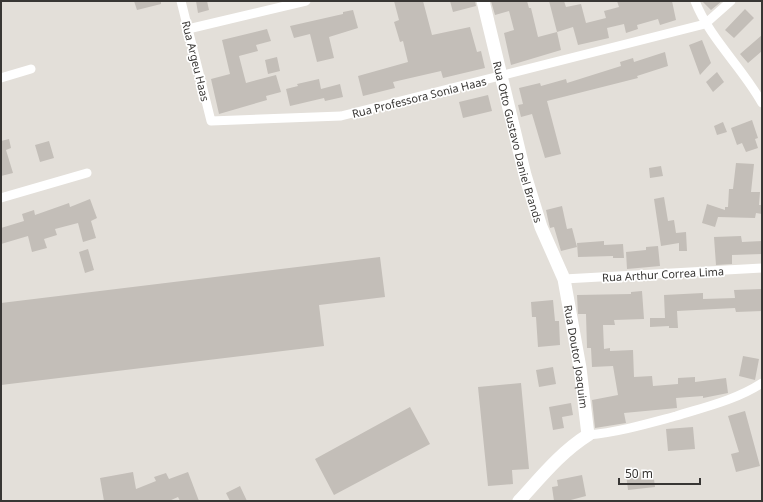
<svg xmlns="http://www.w3.org/2000/svg" width="763" height="502" viewBox="0 0 763 502" font-family="'Noto Sans',sans-serif">
<rect width="100%" height="100%" fill="#e3dfd9"/>
<!-- building -->
<path fill="#c3beb8" d="M134,1H161V4L137,10Z
M196,1H207L209,10L198,13Z
M394,1H423L432,35L470,27L477,52L481,51L485,68L443,78L441,71L393,82L395,88L363,96L358,76L408,62L403,41L400,42L394,22L399,20Z
M450,1H475L476,6L453,12Z
M491,1H527L529,8H531L538,37L557,32L561,50L511,65L504,33L514,30L509,11L495,15Z
M549,1H564L566,7L581,4L586,23L606,18L604,11L619,7L617,1H672L676,20L660,25L658,19L637,25L638,29L626,33L624,24L607,28L609,38L578,45L573,27L557,32Z
M702,1H722L711,10Z
M745,9L754,18L734,38L725,30Z
M353,10L358,28L329,37L334,58L317,62L310,34L294,38L290,26L343,14V12Z
M267,29L271,41L256,45L258,51L239,56L246,83L276,75L281,92L266,96L267,100L219,114L211,79L230,74L222,40Z
M762,35V51L748,63L740,54Z
M702,40L711,63L700,75L689,45Z
M665,52L668,66L637,76L638,78L547,101L561,154L545,158L532,114L521,117L518,105L523,104L519,88L540,83L541,86L566,79L567,83L621,66L620,62L633,58L634,62Z
M277,57L280,71L268,74L265,60Z
M717,72L724,82L713,92L706,82Z
M319,79L321,89L340,84L343,97L325,101L324,98L290,106L286,89L298,86L297,84Z
M488,95L492,111L463,118L459,102Z
M752,120L758,138L755,139L758,148L746,152L742,143L737,145L731,128Z
M723,122L727,132L717,135L714,126Z
M9,139L11,148L6,150L13,173L1,176V141Z
M49,141L54,158L40,162L35,145Z
M736,163L754,164L751,192H760L759,205H762V214L756,213L755,218L718,217L715,227L702,223L707,204L725,210V207H728L729,189H733Z
M661,166L663,176L650,178L649,168Z
M664,197L668,221L674,220L676,233L686,232L687,251H679V243L661,246L654,199Z
M90,199L97,218L91,221L96,238L83,242L78,223L55,229L57,235L44,239L47,248L32,252L28,236L1,244V228L24,221L22,214L34,210L35,215L69,203L70,207Z
M562,206L567,229L572,228L577,247L561,251L554,227L550,228L549,224L546,210Z
M741,236L742,242L762,241V254L732,255V264L716,265L714,237Z
M604,241V245L623,244L624,258H613V256L578,257L577,243Z
M658,246L660,266L627,269L626,252L646,250V247Z
M88,249L94,270L85,273L79,252Z
M380,257L385,297L319,305L324,346L1,385V303Z
M762,289V311L736,312L735,308L677,311L678,328H669V326L650,327V318H665L664,295L703,293V299L735,298L734,290Z
M642,291L644,319L614,320L615,325H603L604,349L610,348V351L633,350L634,377L652,376L653,386L678,384V378L695,377V382L726,378L728,393L703,398V396L676,398L677,408L624,413L626,423L595,428L592,400L618,395L613,366L592,367L591,348H587L586,314H578L577,295L631,294V292Z
M553,300L555,321H559L560,345L538,347L536,317H532L531,302Z
M743,356L759,359L755,380L739,376Z
M553,367L556,384L539,387L536,370Z
M521,383L529,469L512,470L513,484L488,486L478,387Z
M571,403L573,415L562,417L564,428L553,430L549,407Z
M410,407L430,444L334,495L315,459Z
M745,411L760,466L736,472L731,454L739,452L728,416Z
M693,427L695,449L668,451L666,429Z
M653,471L655,487L628,490L626,474Z
M133,472L136,489L156,481L154,477L166,473L169,479L188,472L199,501H180L178,497L169,501H104L100,478Z
M582,475L586,496L567,501H554L552,487L558,486L557,480Z
M240,486L247,501H230L226,493Z"/>
<g fill="none" stroke-linecap="round" stroke-linejoin="round">
<!-- street -->
<path stroke="#fff" stroke-width="9" d="M181,1L211,121L341,116L705,24L731,1
M695,1C710,39 742,67 762,103
M188,29L306,1
M1,78L31,69
M1,198L87,173
M564,279L762,268
M588,435C619,432 646,424 676,416C705,407 736,400 762,383"/>
<!-- secondary -->
<path stroke="#fff" stroke-width="13" id="s1" d="M483,1L525,175L541,227L564,279L580,368L588,435C561,452 541,477 519,501"/>
</g>
<g text-anchor="middle" dominant-baseline="central" stroke-width="3.5" stroke-linejoin="round" paint-order="stroke">
<!-- street labels -->
<g font-size="11" fill="#383634" stroke="#fff">
<text transform="translate(196 61) rotate(76)">Rua Argeu Haas</text>
<text transform="translate(419 97) rotate(-14)">Rua Professora Sonia Haas</text>
<text stroke="none"><textPath href="#s1" startOffset="145">Rua Otto Gustavo Daniel Brands</textPath></text>
<text transform="translate(663 274) rotate(-3)">Rua Arthur Correa Lima</text>
<text stroke="none"><textPath href="#s1" startOffset="369">Rua Doutor Joaquim</textPath></text>
</g>
</g>
<!-- border -->
<rect width="763" height="502" fill="none" stroke="#383634" stroke-width="4"/>
<!-- scale -->
<path d="M619 478v6h81v-6" fill="none" stroke="#383634" stroke-width="2"/>
<text x="625" y="478" font-size="12" fill="#383634" stroke="#ffffff" stroke-width="3" paint-order="stroke">50 m</text>
</svg>
